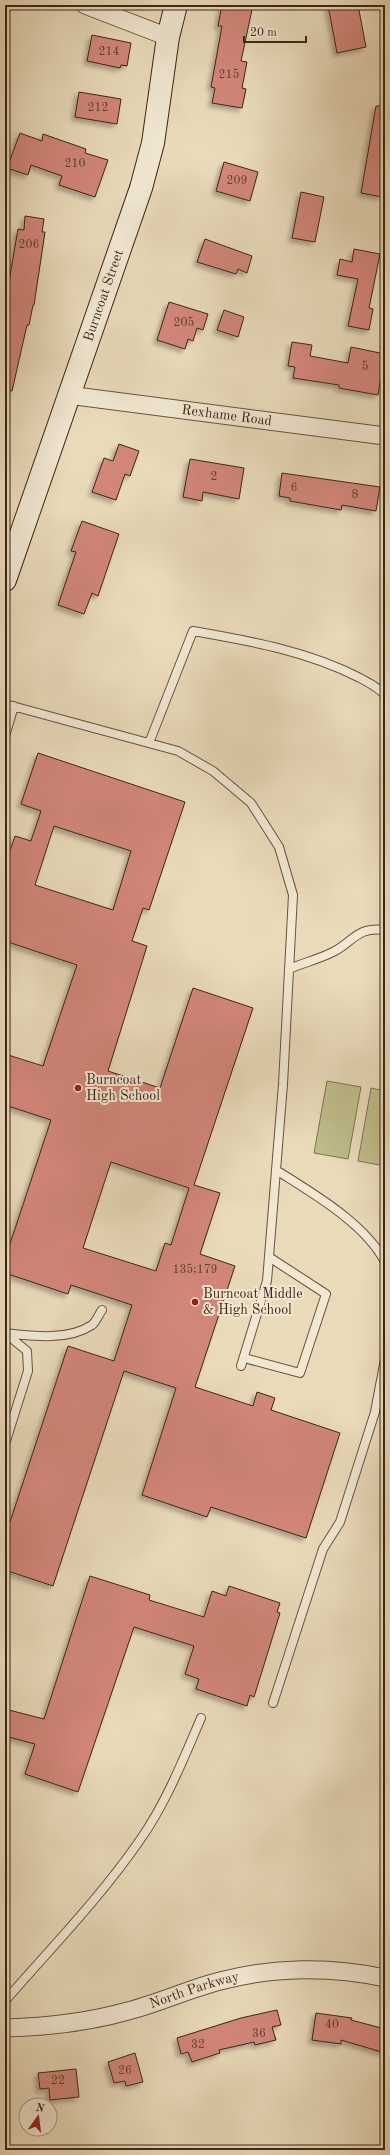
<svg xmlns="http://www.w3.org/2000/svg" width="390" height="2155" viewBox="0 0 390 2155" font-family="'Old Standard TT',serif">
<defs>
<filter id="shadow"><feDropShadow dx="-3.5" dy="3.5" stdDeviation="2" flood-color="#0004"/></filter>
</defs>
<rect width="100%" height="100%" fill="#e9daba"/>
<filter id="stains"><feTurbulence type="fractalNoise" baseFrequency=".005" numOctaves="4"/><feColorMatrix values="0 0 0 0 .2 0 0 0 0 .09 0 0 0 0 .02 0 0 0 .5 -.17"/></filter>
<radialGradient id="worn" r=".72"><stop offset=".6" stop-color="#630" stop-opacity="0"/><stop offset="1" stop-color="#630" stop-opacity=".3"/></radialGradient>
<!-- green -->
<path fill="#bfbd8a" stroke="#7e7250" d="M327,1081L361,1087L348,1159L314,1153Z
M371,1088L385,1091V1166L358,1161Z"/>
<!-- building -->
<path fill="#d2867a" stroke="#3c2616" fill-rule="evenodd" filter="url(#shadow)" d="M222,5H253L241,61L247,62L242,88L246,89L242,108L212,103L215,88L211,87L222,26H218Z
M328,5H358L366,47L337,53Z
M92,35L131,43L127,66L121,65L120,68L87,61Z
M79,92L121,99L117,124L75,117Z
M376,106H385V182L382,197L361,193Z
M20,133L42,141L43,134L86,149L85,153L108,160L95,197L59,185L62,176L31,165L28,175L7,168Z
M224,162L258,172L250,201L216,191Z
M301,192L324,197L315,242L292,238Z
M25,216L44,219L42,232H45L34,305H33L29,325H27L12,391L5,390V305L18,229L24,230Z
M205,239L252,256L247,273L238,269L236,274L197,262Z
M354,249L380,254L369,308L373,309L369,330L348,326L358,279L337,275L340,259L352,262Z
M169,302L208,314L203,330L197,328L193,341L188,339L185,349L157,340Z
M224,310L244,317L238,337L217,330Z
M292,342L312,345L310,356L348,363L351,347L385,354L378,395L339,388V385L293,378L295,367L288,366Z
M119,444L139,451L130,476L125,474L116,500L92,492L104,458L113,461Z
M190,459L244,468L239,499L203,492L202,501L183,497Z
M282,473L380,487L376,511L342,505L341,510L290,501V498L279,496Z
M82,521L119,534L98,596L92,593L84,614L58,605L76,552L71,551Z
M38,753L185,802L149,910L143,908L132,941L147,946L108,1071L160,1088L193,988L253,1008L194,1185L220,1193L200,1254L235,1266L195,1387L253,1406L257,1392L275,1398L271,1410L340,1433L306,1538L211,1507L207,1517L142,1495L176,1388L124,1371L53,1586L5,1570V1521L10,1522L68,1346L114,1361L132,1305L71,1285L68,1294L5,1273V1259L51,1120L5,1105V1054L43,1066L77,965L5,941V865L15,836L31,841L41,811L21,804ZM54,826L131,851L113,910L35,885ZM111,1162L189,1188L171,1245L165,1243L156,1271L83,1248Z
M90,1576L150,1595L149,1600L204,1617L212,1591L226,1596L229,1586L280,1603L277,1612L280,1613L254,1697L250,1695L247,1706L196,1689L199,1679L185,1674L194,1646L134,1627L78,1792L25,1774L35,1744L5,1736V1709L44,1719Z
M277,2010L281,2025L272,2027L276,2040L255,2045L254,2042L219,2050L220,2053L192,2062L188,2052L181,2054L177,2038L241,2018Z
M316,2013L352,2018L351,2020L385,2029V2053L341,2040V2044L312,2040Z
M135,2053L143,2082L126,2086L125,2081L114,2083L108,2062Z
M76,2069L79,2097L50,2100L49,2088L40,2089L38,2073Z"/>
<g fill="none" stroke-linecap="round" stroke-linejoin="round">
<!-- lane casing -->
<g stroke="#67533f" stroke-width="10">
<path id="lane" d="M5,704L178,751L213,771L251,803L279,847L293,895L283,1084L267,1281L241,1366
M5,736L14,706
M149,743L193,631C250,641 308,651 360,678C369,683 378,687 385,695
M289,969C303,963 319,959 333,952C355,941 355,927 385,930
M276,1170C312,1193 365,1223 385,1262
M5,1333L27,1351L28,1371L5,1444
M5,1333C32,1336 68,1341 92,1325C96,1322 99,1314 102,1310
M244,1358L300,1373L326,1294L269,1257
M273,1703L323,1549L340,1522L375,1412L385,1359
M5,2001C51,1948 100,1898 140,1840C166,1803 183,1760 201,1718"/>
</g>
<!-- street casing -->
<g stroke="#67533f" stroke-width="19">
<g id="street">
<path d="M85,5L168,37"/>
<path id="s1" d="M68,395L385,436"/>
<path id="s2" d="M5,2028C45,2027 89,2022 128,2011C159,2003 189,1989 220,1981C273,1967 331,1966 385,1978"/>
</g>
</g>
<!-- secondary casing -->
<g stroke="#3c2616" stroke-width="24">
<g id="secondary">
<path id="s3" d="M5,580L141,188L153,143L168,37L176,5"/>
</g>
</g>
<!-- lane -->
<use href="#lane" stroke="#f1e7d2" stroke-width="8"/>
<!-- street -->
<use href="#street" stroke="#f1e7d2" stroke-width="17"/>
<!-- secondary -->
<use href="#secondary" stroke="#f1e7d2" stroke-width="22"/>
</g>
<!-- markers -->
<g fill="#8f2418" stroke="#f1e7d2" stroke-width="1.5">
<circle cx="78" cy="1088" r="4"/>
<circle cx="195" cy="1302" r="4"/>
</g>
<g text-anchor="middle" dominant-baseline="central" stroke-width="4" stroke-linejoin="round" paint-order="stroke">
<!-- number labels -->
<g font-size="12" fill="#623e2f">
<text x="109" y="52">214</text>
<text x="229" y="75">215</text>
<text x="98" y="108">212</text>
<text x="75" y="164">210</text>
<text x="237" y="181">209</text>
<text x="29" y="245">206</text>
<text x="184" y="323">205</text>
<text x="365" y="367">5</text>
<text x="214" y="477">2</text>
<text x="294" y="488">6</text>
<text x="355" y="495">8</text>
<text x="195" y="1270">135;179</text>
<text x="332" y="2025">40</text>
<text x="259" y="2034">36</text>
<text x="198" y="2045">32</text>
<text x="125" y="2071">26</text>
<text x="58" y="2081">22</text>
</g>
<!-- street labels -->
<g font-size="14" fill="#3c2616" stroke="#f1e7d2">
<text stroke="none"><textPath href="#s3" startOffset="301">Burncoat Street</textPath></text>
<text stroke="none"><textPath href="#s1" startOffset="160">Rexhame Road</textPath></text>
<text stroke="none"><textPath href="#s2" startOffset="194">North Parkway</textPath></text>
</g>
<!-- poi labels -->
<g font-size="14" fill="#3c2616" stroke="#f1e7d2" text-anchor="start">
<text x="86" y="1080">Burncoat<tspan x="86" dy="16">High School</tspan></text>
<text x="203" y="1294">Burncoat Middle<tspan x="203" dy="16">&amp; High School</tspan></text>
</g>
</g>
<!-- margin -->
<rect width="390" height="2155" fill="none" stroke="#e9daba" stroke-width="20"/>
<rect x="6" y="6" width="378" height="2143" fill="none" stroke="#3c2616" stroke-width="2"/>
<rect x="10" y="10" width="370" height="2135" fill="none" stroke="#3c2616"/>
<!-- north arrow -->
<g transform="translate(38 2117) rotate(14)"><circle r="19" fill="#f1e7d2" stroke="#a99a87"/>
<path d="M0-3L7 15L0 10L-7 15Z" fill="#8f2418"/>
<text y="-6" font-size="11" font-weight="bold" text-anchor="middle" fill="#3c2616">N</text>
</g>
<!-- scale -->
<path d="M244 36v6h62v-6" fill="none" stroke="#3c2616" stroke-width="2"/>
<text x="250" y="36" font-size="12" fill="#3c2616" stroke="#f1e7d2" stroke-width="3" paint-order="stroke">20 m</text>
<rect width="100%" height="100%" filter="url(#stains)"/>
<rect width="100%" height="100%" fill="url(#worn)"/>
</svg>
